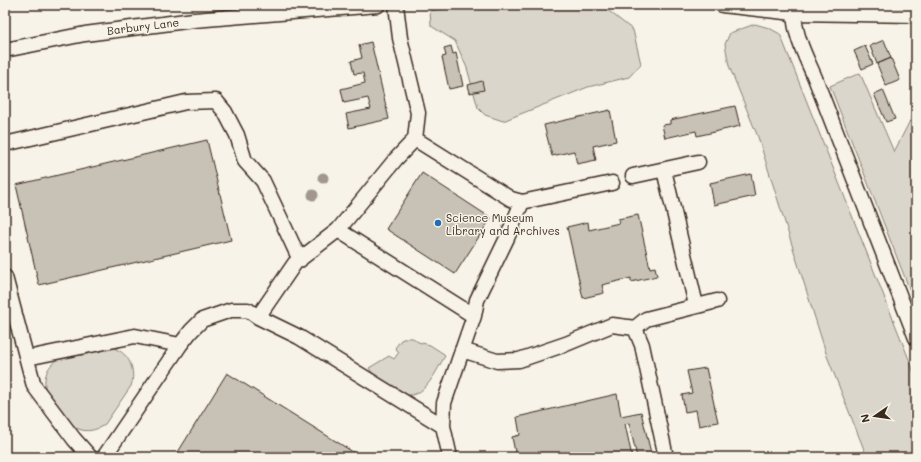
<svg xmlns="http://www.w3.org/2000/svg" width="921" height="462" viewBox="0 0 921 462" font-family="Mali,sans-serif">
<rect width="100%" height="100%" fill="#f7f3e8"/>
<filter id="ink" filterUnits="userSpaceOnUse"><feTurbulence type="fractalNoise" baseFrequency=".025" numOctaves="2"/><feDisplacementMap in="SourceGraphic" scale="8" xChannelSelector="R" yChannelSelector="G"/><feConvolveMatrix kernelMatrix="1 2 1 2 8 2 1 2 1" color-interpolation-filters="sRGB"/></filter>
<g filter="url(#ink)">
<!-- green -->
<path fill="#dbd6cb" stroke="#8b8074" d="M601,5L633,30L641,64L629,77L588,87L503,121L485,115L478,108L467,68L455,41L431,26L430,11L454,7Z
M755,24L769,28L780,34L916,377V457H867L827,356L758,137L729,66L725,44L730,33Z
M860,73L894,152L916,109V306L830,86Z
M406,338H413L418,342L430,345L444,354L445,356C437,369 424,401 404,394C400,392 395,388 391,385C383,380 373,376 369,368L389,356L394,359L399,352L395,348L401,340Z
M113,348C130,353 136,371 131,386L105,424C99,429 90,432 82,430C74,429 67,418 62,412C58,406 52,401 48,395C41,383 46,365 59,359C65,357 72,356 77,355C89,352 101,349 113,348Z"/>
<!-- building -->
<path fill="#c8c1b6" stroke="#3b2a1e" d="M884,40L891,58L877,64L870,46Z
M371,42L389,119L349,128L346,114L371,109L368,98L344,103L341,89L365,83L363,73L354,74L351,61L362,58L359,45Z
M451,46L453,54L456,53L463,86L449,89L442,57L446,56L444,48Z
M865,46L873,64L862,69L854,51Z
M891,58L900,80L886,86L877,64Z
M482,81L484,90L470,93L468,85Z
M883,90L895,119L886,122L874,94Z
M735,106L740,126L697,136L696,131L665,138L662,125L670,124V120Z
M610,110L616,141L593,146L596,160L577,164L574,151L552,156L544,125Z
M207,140L231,240L39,285L16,185Z
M422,173L491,218L455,274L386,229Z
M751,174L755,196L714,205L710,183Z
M638,215L650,268L655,267L657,276L631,282V278L602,285L604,293L583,298L567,227L588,222L589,230L619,223L618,219Z
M706,368L718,422L699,426L696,410L685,412L682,395L692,393L687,371Z
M227,373L361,457H175Z
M617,394L621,416L641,412L652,457H637L629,423L625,424L632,457H516L512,437L520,435L517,417Z"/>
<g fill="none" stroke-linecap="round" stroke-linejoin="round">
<!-- minor casing -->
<g stroke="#3b2a1e" stroke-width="17">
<path id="minor" d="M722,5L794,13L916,15
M794,13C795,37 806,57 815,78L916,338
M5,50L85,34L194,20L378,5
M415,139L511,199L522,202L612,183
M5,144L186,102L216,101L225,112L237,135L245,161L263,181L300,260
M664,170L696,305
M633,176L698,162
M338,230L474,316
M5,277L34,386L74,439L90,457
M258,317L299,337L443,426
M635,328L646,319L717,301
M462,350L497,361L519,360L566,344L612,325L635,328L642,345L666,457
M27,358L135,336L180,345
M104,457L180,345L191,331L202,320L231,310H248L258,317L295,263L338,230L395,160L415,139L418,113L400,38L396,5
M450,457L443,426L444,403L474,316L477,300L507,238L522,202"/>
</g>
<!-- minor -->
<use href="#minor" stroke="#f7f3e8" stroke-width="14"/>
</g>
<!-- trees -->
<g fill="#a1978c">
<circle cx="323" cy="178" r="5.5"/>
<circle cx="313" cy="195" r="5.5"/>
</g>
</g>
<!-- markers -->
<circle fill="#1f6fb2" stroke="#f7f3e8" stroke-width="1.5" cx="438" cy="223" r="4"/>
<g text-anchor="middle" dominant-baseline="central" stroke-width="3" stroke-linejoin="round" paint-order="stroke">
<!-- street labels -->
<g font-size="11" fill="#3b2a1e" stroke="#f7f3e8">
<text transform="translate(143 26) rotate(-7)">Barbury Lane</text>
</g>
<!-- poi labels -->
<g font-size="11" fill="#3b2a1e" stroke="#f7f3e8" text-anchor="start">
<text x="446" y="217">Science Museum<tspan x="446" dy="13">Library and Archives</tspan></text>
</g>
</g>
<!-- margin -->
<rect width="921" height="462" fill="none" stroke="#f7f3e8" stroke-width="20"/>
<rect x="10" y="10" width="901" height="442" fill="none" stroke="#3b2a1e" stroke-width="1.5" filter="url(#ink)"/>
<!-- north arrow -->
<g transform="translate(875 416) rotate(257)" stroke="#f7f3e8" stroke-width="3" paint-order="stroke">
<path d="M0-3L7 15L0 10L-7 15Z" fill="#3b2a1e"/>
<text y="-6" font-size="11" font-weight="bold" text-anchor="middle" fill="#3b2a1e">N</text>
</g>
</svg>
